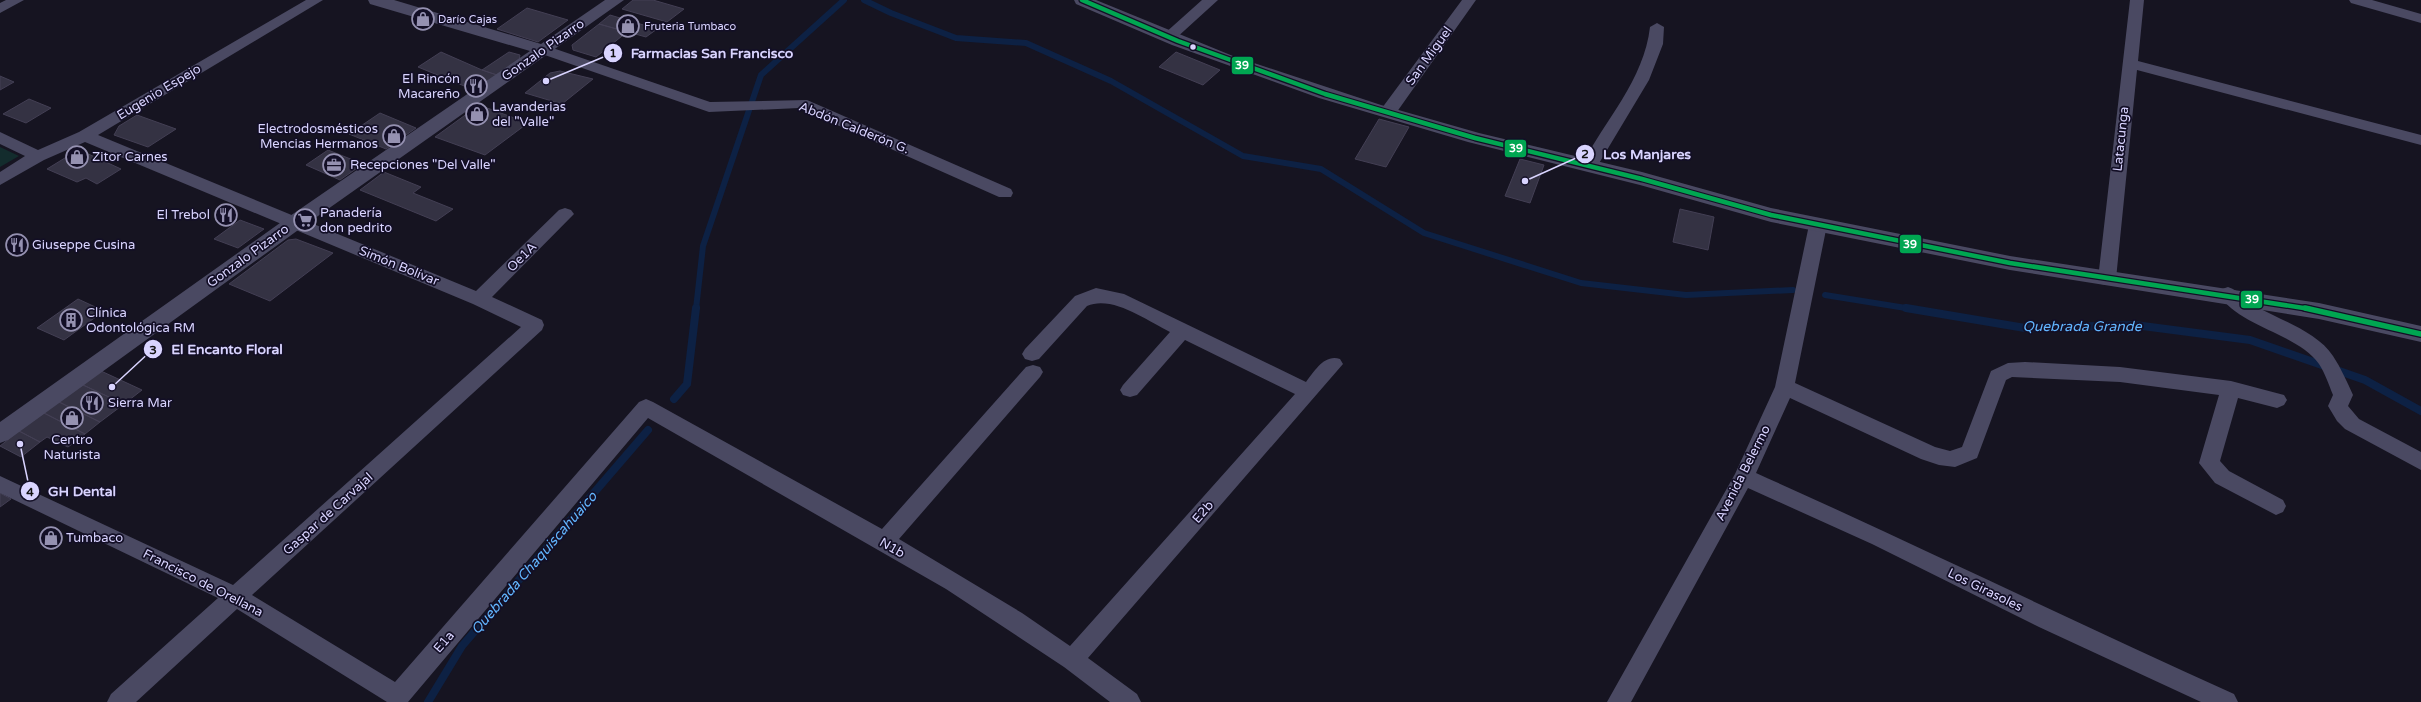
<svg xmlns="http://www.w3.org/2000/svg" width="2421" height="702" viewBox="0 0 2421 702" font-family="'Varela Round',sans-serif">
<rect width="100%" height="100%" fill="#161421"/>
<!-- green -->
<path fill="#132c2d" d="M0,147L19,156L0,167Z"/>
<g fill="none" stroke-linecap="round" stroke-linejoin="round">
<!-- stream-far1 -->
<path stroke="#0d2144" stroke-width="6" d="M864,0L891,13L956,38L1026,43L1111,81L1243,156L1321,169L1424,233L1581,283L1686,295L1793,290
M1825,295L1912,309
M696,309L703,246L761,75L844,0"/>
<!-- stream -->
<path stroke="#0d2144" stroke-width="8" d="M1906,308L2025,328L2135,325L2250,340L2365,380L2421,411
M674,399L687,384L696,308
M428,702L462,646L648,430"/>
</g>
<!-- building -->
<path fill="#343243" stroke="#433f54" d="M633,0H653L684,9L667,22L622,9Z
M527,8L568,20L538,42L497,29Z
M610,15L657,29L646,37L599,24Z
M599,24L627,32L596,57L573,50L572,45Z
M441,52L482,70L497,75L474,90L418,67Z
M509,52L520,55L519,60L497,75L482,70Z
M1176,52L1220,70L1203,85L1159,67Z
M560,71L593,79L562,104L525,93L550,73Z
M0,76L14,82L0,90Z
M29,99L51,108L26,123L3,114Z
M479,105L528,123L485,155L435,137Z
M380,113L416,128L386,149L349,134Z
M137,115L176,129L148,147L114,135L119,126Z
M1379,119L1409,127L1386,167L1355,159Z
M328,150L363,164L340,180L306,165Z
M84,152L121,169L97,184L86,178L77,182L47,169L73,153Z
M1520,159L1544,165L1530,203L1505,196Z
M384,172L421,187L413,193L453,209L436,221L360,190Z
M1680,209L1714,217L1708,250L1673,242Z
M240,220L264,229L238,248L214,239Z
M296,239L333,253L270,301L229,284L288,240Z
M78,299L104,311L64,340L37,328Z
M101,371L142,390L124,404L83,385Z
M83,385L124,404L100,422L59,402Z
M59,402L100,422L85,434L44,413Z
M44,413L85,434L68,447L47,437L40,442L19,431Z
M19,431L40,442L21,457L0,446Z
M0,493L11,499L0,507Z"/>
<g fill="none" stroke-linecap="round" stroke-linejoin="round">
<!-- minor -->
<path fill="#4a4962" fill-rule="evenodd" d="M6,0H24L0,13V3Z
M306,0H323L98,135L476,291L559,210L565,208L571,210L574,214L492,297L542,320L544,325L542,330L252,595L395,682L639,402L646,399L653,402L882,529L1026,367L1033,365L1040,367L1043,372L1040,377L899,539L1022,613L1070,646L1295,394L1185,340L1137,395L1130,397L1123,395L1120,390L1123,385L1170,332C1147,321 1113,295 1087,306L1039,359L1032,361L1025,359L1022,354L1025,349L1075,296L1096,288L1124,294L1306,382C1315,371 1324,354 1340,359L1343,364L1088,658L1137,694L1141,702H1110L1064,667L946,589L648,418L408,702H387L237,609L136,702H107L111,694L218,598L0,493V476L233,585L521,327L473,304L85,142L44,160L0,185V172L25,156L0,144V132L38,150L79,132Z
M1202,0H1218L1174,40H1164L1162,37L1164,34Z
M1462,0H1476L1394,116H1382L1380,112L1382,108Z
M2130,0H2144L2138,61L2421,135V145L2137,70L2116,279L2113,284L2107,285L2101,284L2098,279Z
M2349,0H2372L2421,14V23L2351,3Z
M1657,23L1664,27L1663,44L1649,80L1595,170H1583L1581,166C1605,120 1644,80 1650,27Z
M544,45L710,102L807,100L1011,189L1013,193L1011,197H999L799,108L709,112L539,53L536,50L539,47Z
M1818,219L1824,221L1827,225L1795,383L1935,447L1950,451L1962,447L1991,371L2008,363L2025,362L2120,367L2231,381L2284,395L2287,400L2284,405L2277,408L2238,398L2220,461L2229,471L2283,500L2286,506L2283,512L2276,515L2215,483L2199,463L2219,395L2120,382L2012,377L2006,380L1977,458L1955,467L1939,465L1921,459L1790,398L1756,473C1917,545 2074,622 2234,694L2238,702H2201L2039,627L1872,544L1748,488L1631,702H1607L1735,474L1775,387L1809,225L1812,221Z
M2228,287C2240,291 2248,301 2259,308C2283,321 2318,333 2333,356C2341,368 2347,382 2353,395L2348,406L2359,419L2421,452V470L2345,429L2337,421L2328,406L2333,395C2329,385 2325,373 2319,364C2297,333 2237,326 2219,294L2222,289Z"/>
<!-- tertiary -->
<path fill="#4a4962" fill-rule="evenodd" d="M368,0H394L541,44L605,0H624L301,228L8,440L0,443V422L287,218L530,51L370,4Z
M1074,0H1096L1233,56L1381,105L1479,133L1642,172L1771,208L2010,256L2319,303L2421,326V342L2319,319L2010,270L1771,222L1640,185L1468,142L1319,98L1172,45L1076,4Z"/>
<!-- bus-1-far1 casing -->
<g stroke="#130f26" stroke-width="7">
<path id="bus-1-far1" d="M1082,0L1178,41L1325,94L1475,138L1642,179L1771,215L2010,263L2310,309"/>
</g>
<!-- bus-1 casing -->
<g stroke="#130f26" stroke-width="8">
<path id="bus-1" d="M2305,308L2421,334"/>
</g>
<!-- bus-1-far1 -->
<use href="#bus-1-far1" stroke="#00a651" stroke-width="4.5"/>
<!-- bus-1 -->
<use href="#bus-1" stroke="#00a651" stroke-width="5.5"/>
</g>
<!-- icons -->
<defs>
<g id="shop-ring" transform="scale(1.15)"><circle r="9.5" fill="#130f26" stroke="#9591b1" stroke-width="1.5"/><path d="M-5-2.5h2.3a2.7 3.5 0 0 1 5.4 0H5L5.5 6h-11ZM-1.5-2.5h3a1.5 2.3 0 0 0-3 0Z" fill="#9591b1"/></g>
<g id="restaurant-ring" transform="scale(1.15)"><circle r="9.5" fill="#130f26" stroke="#9591b1" stroke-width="1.5"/><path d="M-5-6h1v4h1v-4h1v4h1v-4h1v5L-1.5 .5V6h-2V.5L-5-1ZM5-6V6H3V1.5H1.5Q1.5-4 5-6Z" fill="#9591b1"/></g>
<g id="office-ring" transform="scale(1.15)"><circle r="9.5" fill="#130f26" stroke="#9591b1" stroke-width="1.5"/><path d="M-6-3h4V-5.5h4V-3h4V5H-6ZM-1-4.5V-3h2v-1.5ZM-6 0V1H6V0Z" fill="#9591b1"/></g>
<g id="supermarket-ring" transform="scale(1.15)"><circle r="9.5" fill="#130f26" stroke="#9591b1" stroke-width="1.5"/><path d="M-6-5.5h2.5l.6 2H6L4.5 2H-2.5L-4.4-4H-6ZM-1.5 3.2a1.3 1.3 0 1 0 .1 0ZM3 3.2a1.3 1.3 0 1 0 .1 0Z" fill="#9591b1"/></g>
<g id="building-ring" transform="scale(1.15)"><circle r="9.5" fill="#130f26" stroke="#9591b1" stroke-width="1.5"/><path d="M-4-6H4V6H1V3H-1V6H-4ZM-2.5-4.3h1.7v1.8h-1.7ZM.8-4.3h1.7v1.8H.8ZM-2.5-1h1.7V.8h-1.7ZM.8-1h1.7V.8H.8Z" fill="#9591b1"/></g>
</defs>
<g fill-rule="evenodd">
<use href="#shop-ring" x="423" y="19"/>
<use href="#shop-ring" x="628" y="26"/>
<use href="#restaurant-ring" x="476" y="86"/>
<use href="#shop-ring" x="477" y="114"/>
<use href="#shop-ring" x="394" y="136"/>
<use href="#shop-ring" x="77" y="157"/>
<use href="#office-ring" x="334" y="165"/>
<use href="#restaurant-ring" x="226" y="215"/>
<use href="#supermarket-ring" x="305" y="220"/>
<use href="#restaurant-ring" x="17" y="245"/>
<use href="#building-ring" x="71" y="320"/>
<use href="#restaurant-ring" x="92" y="403"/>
<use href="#shop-ring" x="72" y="418"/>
<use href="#shop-ring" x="51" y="538"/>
</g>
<!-- markers -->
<circle fill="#d9d4ff" stroke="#130f26" stroke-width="1.5" cx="1193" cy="47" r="3.5"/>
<g text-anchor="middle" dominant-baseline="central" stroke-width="3.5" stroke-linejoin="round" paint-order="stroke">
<!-- far-poi labels -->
<g font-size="11" fill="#d9d4ff" stroke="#130f26" text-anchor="start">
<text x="438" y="19">Darío Cajas</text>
<text x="644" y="26">Fruteria Tumbaco</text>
</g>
<!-- street labels -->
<g font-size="13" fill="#d9d4ff" stroke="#130f26">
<text transform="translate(543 50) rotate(-35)">Gonzalo Pizarro</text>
<text transform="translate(1429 56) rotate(-54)">San Miguel</text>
<text transform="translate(159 92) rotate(-31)">Eugenio Espejo</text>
<text transform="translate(854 128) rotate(22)">Abdón Calderón G.</text>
<text transform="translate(2121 139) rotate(-84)">Latacunga</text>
<text transform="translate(248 256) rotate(-36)">Gonzalo Pizarro</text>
<text transform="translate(522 257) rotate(-45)">Oe1A</text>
<text transform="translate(399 266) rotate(22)">Simón Bolívar</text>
<text transform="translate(1743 473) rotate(-63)">Avenida Belermo</text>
<text transform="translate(1203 512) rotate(-49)">E2b</text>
<text transform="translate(328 514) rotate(-42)">Gaspar de Carvajal</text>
<text transform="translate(892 548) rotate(30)">N1b</text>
<text transform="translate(203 583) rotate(27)">Francisco de Orellana</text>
<text transform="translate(1985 590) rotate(26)">Los Girasoles</text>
<text transform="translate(444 642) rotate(-49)">E1a</text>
</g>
<!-- poi labels -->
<g font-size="13" fill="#d9d4ff" stroke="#130f26" text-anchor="start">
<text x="460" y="79" text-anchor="end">El Rincón<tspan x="460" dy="15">Macareño</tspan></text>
<text x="492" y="107">Lavanderias<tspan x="492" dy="15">del "Valle"</tspan></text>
<text x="378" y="129" text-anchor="end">Electrodosmésticos<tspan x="378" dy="15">Mencias Hermanos</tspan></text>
<text x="92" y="157">Zitor Carnes</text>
<text x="350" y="165">Recepciones "Del Valle"</text>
<text x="320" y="213">Panadería<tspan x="320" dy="15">don pedrito</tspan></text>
<text x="210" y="215" text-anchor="end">El Trebol</text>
<text x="32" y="245">Giuseppe Cusina</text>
<text x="86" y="313">Clínica<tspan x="86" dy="15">Odontológica RM</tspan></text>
<text x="108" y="403">Sierra Mar</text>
<text x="72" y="440" text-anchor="middle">Centro<tspan x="72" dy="15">Naturista</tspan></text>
<text x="66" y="538">Tumbaco</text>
</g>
<!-- water labels -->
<g font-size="14" font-style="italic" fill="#62b6ff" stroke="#130f26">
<text x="2082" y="326">Quebrada Grande</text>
<text transform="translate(534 563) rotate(-49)">Quebrada Chaquiscahuaico</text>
</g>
</g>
<!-- callouts -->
<path fill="none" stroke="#d9d4ff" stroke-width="1.5" d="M546 81L613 53M1525 181L1585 154M112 387L153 349M20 444L30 491"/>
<g fill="#d9d4ff" stroke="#130f26" stroke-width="1.5">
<circle cx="546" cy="81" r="4"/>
<circle cx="1525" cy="181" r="4"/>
<circle cx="112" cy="387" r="4"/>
<circle cx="20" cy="444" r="4"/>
<circle cx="613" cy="53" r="10"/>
<circle cx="1585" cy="154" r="10"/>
<circle cx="153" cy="349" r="10"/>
<circle cx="30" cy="491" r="10"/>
</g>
<g font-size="12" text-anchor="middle" font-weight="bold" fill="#111">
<text x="613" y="57">1</text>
<text x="1585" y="158">2</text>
<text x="153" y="354">3</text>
<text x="30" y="496">4</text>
</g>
<g font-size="14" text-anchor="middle" font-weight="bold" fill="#d9d4ff" stroke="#130f26" stroke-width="3.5" stroke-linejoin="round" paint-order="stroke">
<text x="712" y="58">Farmacias San Francisco</text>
<text x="1647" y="159">Los Manjares</text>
<text x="227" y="354">El Encanto Floral</text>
<text x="82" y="496">GH Dental</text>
</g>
<g stroke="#130f26" stroke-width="1.5">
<rect x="1231" y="56" width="23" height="19" rx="4" fill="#00a651"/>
<rect x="1504" y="139" width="23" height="19" rx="4" fill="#00a651"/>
<rect x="1899" y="234" width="23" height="20" rx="4" fill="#00a651"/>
<rect x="2240" y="290" width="23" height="19" rx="4" fill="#00a651"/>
</g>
<g font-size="11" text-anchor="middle" font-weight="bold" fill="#fff">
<text x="1242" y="69">39</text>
<text x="1516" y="152">39</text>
<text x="1910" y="248">39</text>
<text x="2252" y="303">39</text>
</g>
</svg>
